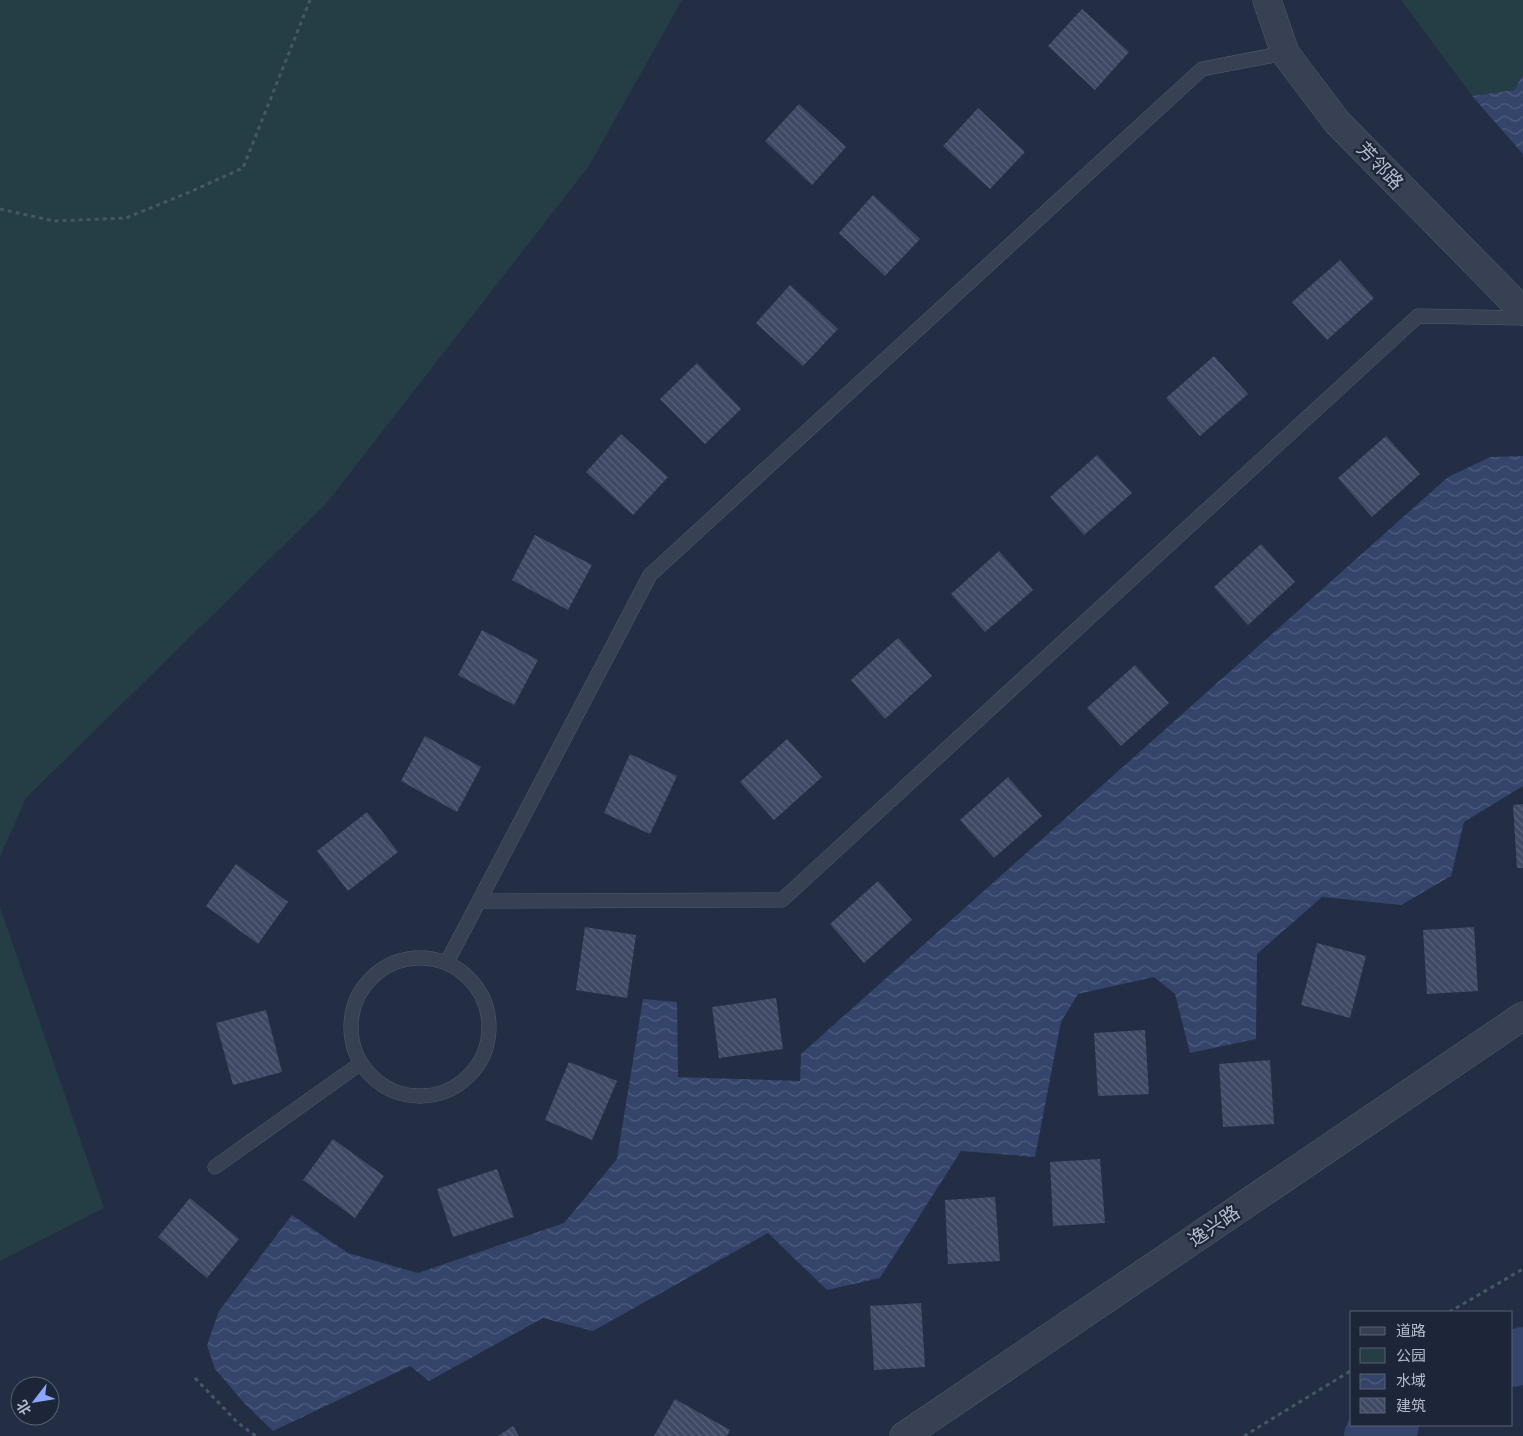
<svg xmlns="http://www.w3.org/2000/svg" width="1523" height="1436" viewBox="0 0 1523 1436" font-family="Figtree,'Noto Sans SC',sans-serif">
<defs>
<pattern id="water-waves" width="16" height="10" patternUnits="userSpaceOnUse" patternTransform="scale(1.25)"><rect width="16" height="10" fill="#34446a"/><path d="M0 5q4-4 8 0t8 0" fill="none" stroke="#4f5d7e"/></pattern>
<pattern id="building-back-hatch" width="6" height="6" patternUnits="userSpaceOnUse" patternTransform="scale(1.25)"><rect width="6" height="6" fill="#404964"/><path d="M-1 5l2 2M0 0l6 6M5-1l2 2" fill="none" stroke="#596179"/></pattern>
</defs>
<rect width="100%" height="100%" fill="#232d43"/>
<!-- green -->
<path fill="#253d44" d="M0,0H682L589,166L326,504L26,798L0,857Z
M1401,0H1523V75L1514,90L1472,96Z
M0,907L104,1208L0,1261Z"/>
<!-- water -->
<path fill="url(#water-waves)" d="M1523,75V154L1472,96L1514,90Z
M1523,456V786L1464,822L1451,876L1401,905L1322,897L1257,954L1256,1039L1190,1053L1175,994L1154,977L1078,994L1061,1022L1035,1157L961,1151L880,1278L827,1290L768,1233L593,1331L543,1318L429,1381L410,1366L273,1431L245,1404L215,1369L207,1345L219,1311L292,1215L348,1253L418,1273L564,1223L617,1159L643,999L677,1002L678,1077L800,1081L801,1054L1448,477L1490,457Z"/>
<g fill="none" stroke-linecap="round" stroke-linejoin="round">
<!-- river -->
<path stroke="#34446a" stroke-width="54" d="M1512,1360L1523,1354
M1371,1436L1392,1425"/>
</g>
<!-- building -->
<path fill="url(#building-back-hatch)" d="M1082,9L1129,52L1095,90L1048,46Z
M799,104L846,147L812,185L765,141Z
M978,108L1025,152L990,189L943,146Z
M873,195L920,239L885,276L839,233Z
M1340,260L1374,298L1327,340L1292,302Z
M790,285L838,329L803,366L756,323Z
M1214,356L1248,394L1200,436L1166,398Z
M697,363L741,409L705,444L660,399Z
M621,434L668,477L633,515L586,472Z
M1386,436L1420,474L1372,517L1338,478Z
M1097,455L1132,493L1084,535L1050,497Z
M535,535L592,565L568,610L512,580Z
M1261,544L1295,582L1248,625L1214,587Z
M999,551L1033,590L985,632L951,594Z
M482,630L538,660L514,705L458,675Z
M898,638L932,676L885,719L851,680Z
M1135,665L1169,703L1121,746L1087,708Z
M425,736L481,767L457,812L401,781Z
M787,739L822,777L774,820L740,782Z
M630,754L677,776L650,834L604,813Z
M1008,777L1042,816L994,858L960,820Z
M1523,804V868H1517L1513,805Z
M367,812L398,852L348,891L317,851Z
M236,864L288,902L258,944L206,906Z
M878,881L912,920L864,963L830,924Z
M585,927L636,935L627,998L576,990Z
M1474,927L1478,991L1427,994L1423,930Z
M1317,943L1366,956L1350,1018L1301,1005Z
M776,998L783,1049L719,1058L712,1007Z
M266,1010L282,1072L233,1085L216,1023Z
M1145,1030L1149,1094L1098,1096L1094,1033Z
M1270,1060L1274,1124L1223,1127L1219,1064Z
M569,1062L617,1081L592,1140L545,1120Z
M333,1139L384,1176L355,1218L303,1180Z
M1100,1159L1105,1223L1053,1226L1050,1162Z
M497,1169L514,1217L453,1237L437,1189Z
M995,1197L1000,1261L948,1264L945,1200Z
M190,1198L239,1239L207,1278L158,1237Z
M921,1303L925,1367L874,1370L870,1306Z
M675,1399L730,1430L727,1436H654Z
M513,1426L519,1436H498Z"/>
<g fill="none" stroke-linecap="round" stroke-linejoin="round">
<!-- service casing -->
<g stroke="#535b6d" stroke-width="15">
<path id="service" d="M479,901L782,900L1418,316L1523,318
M351 1027a69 69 0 1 1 138 0a69 69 0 1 1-138 0Z
M447,962L650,575L1202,69L1285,53
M215,1167L361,1063"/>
</g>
<!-- minor casing -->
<g stroke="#535b6d" stroke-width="29">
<path id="minor" d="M1267,0L1285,53L1337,122L1523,311
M904,1436L1523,1016"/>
</g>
<!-- path -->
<path stroke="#445a61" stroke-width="3" stroke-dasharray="4 4" stroke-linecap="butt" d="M0,209L54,221L126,218L192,191L243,168L310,0
M1449,1312L1523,1269
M195,1378L238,1423L256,1436
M1244,1436L1352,1370"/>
<!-- service -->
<use href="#service" stroke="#384053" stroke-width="14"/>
<!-- minor -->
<use href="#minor" stroke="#384053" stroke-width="28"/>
</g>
<g text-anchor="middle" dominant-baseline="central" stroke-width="4.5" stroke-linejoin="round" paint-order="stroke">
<!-- street labels -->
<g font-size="19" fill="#b5bbcd" stroke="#1d2538">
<text transform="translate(1380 166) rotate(46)">芳邻路</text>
<text transform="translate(1214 1226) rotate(-34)">逸兴路</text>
</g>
</g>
<!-- legend -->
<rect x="1350" y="1311" width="162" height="115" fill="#1d2538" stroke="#5a6174"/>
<rect x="1360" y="1327" width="25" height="8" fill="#384053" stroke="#5a6174"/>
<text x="1396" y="1336" font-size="15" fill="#b5bbcd">道路</text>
<rect x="1360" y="1348" width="25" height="15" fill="#253d44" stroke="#5a6174"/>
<text x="1396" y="1361" font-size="15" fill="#b5bbcd">公园</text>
<rect x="1360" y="1374" width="25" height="15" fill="url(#water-waves)" stroke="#5a6174"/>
<text x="1396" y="1386" font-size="15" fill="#b5bbcd">水域</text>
<rect x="1360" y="1398" width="25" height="15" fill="url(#building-back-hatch)" stroke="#5a6174"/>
<text x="1396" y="1411" font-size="15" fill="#b5bbcd">建筑</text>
<!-- north arrow -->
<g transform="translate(35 1401) rotate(239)"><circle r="24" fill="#1d2538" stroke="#5a6174"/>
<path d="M0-4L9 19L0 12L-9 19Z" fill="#88a7ff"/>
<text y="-8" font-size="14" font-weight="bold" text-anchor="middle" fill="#b5bbcd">北</text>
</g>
</svg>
